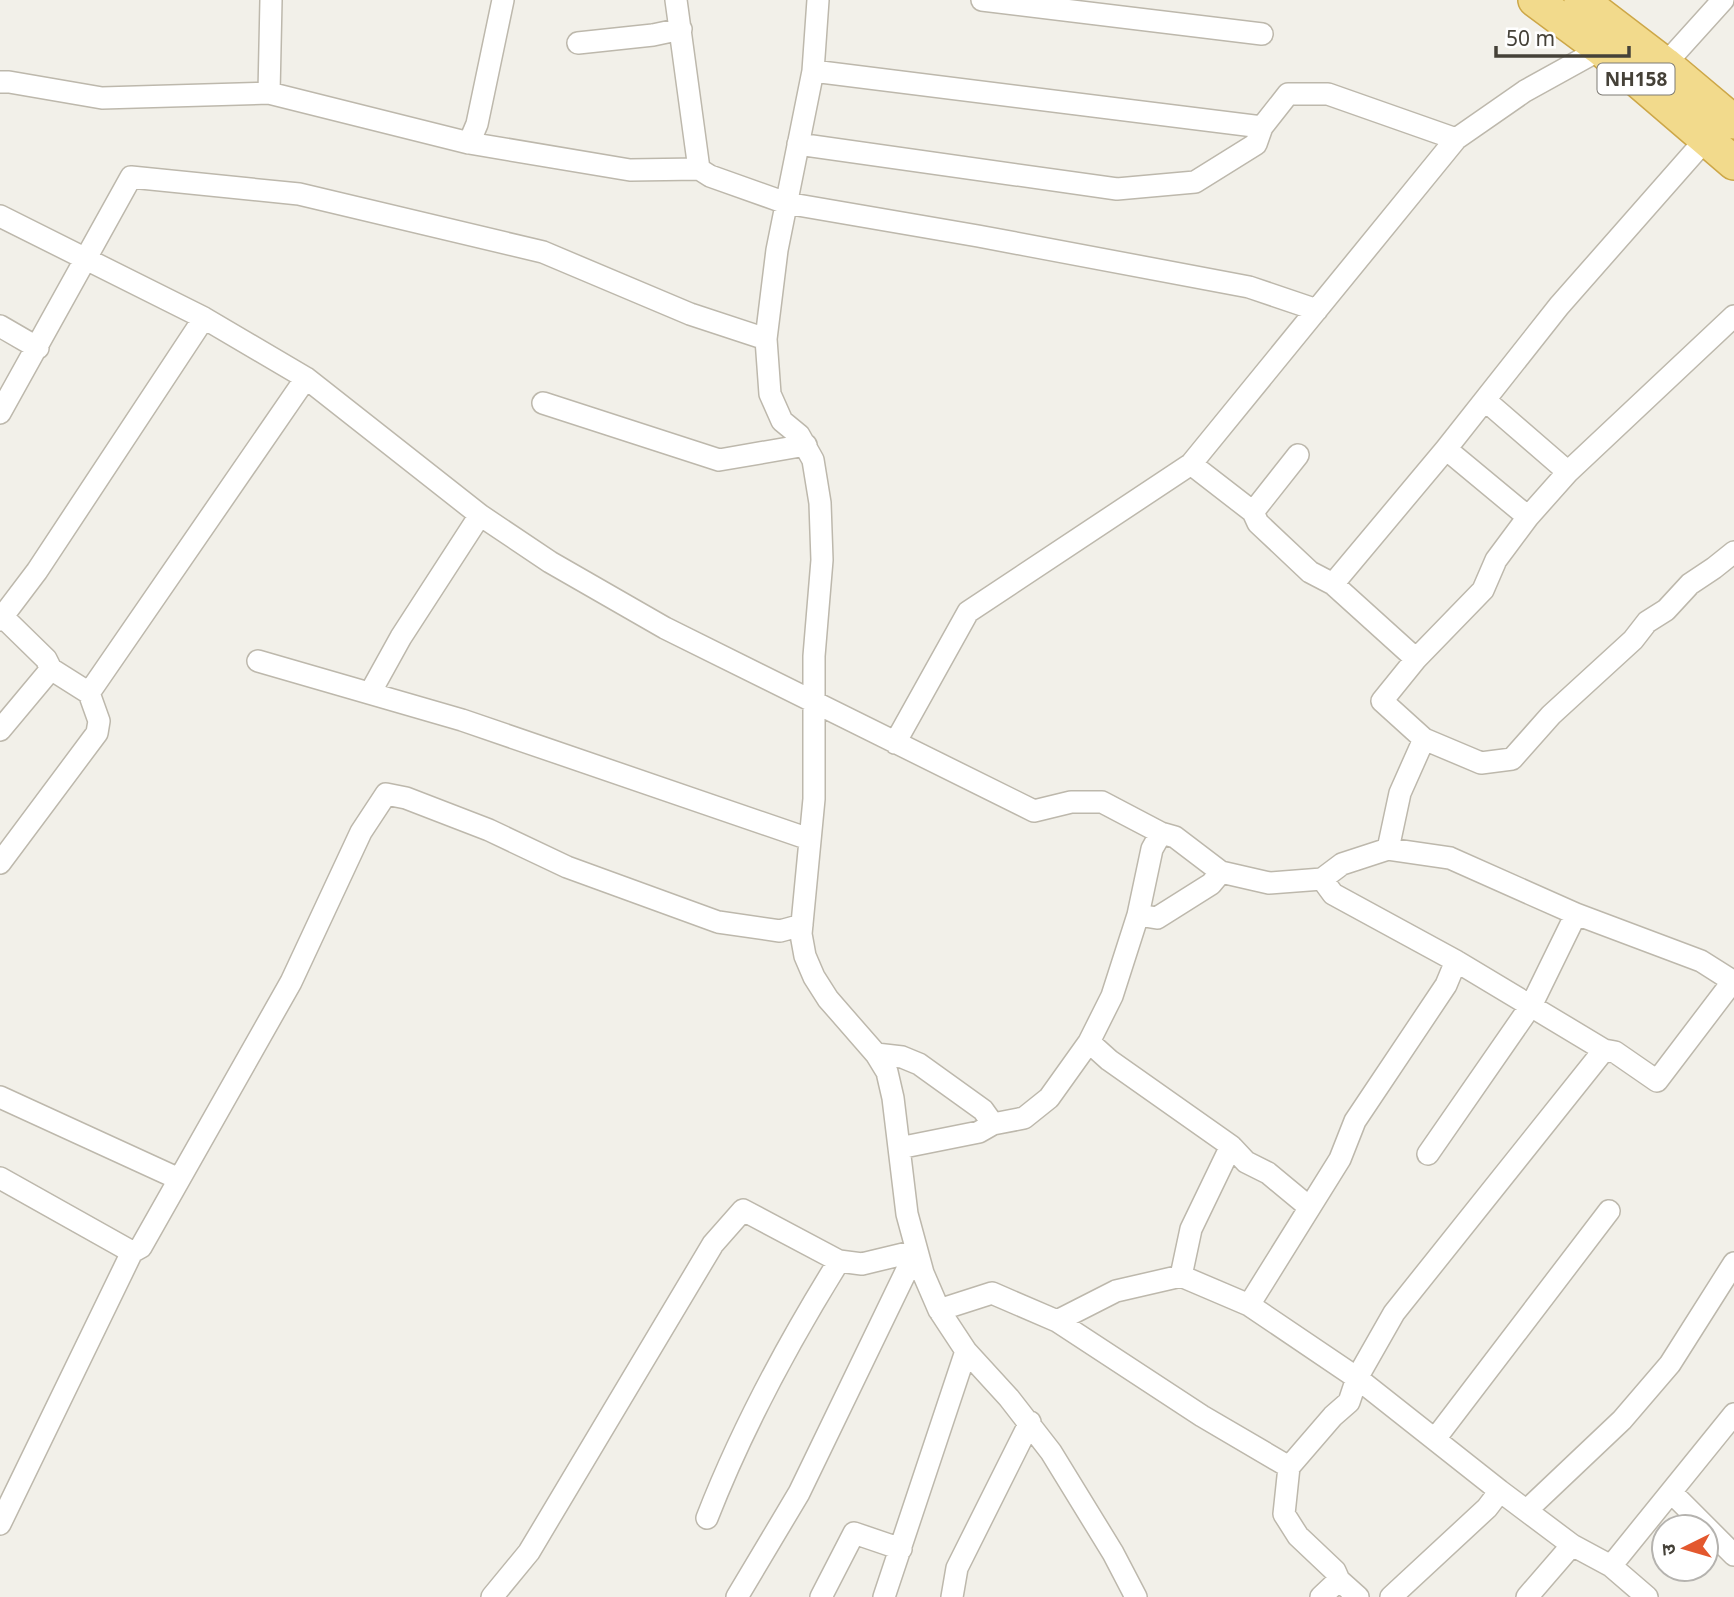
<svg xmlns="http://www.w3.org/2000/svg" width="1734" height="1597" viewBox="0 0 1734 1597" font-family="'Noto Sans','Noto Sans Devanagari',sans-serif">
<rect width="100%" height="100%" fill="#f2f0e9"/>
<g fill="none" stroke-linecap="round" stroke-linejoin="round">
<!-- minor casing -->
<g stroke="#bdb8ac" stroke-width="24">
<path id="minor" d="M676,0L699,169
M818,0L813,71L777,250L766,339L770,394L782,421L799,435L813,460L820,503L822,560L814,656V799L801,934L805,956L814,977L828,999L876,1054L887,1072L893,1098L907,1214L923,1273L939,1310L966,1351L1009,1398L1051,1452L1113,1553L1136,1597
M982,0L1262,34
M578,43L653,35L681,29
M813,71L1262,127
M1658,72L1723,0
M0,82H9L102,98L269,93L469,143L630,170L699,169L710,176L786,203L978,236L1249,287L1317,310
M269,93L271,0
M1706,139L1559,306L1446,449L1528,517L1568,472L1734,316
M469,143L477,124L503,0
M798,144L1117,189L1195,182L1256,144L1262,127L1288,94H1328L1456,139
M0,216L204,318L306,378L480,515L550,562L665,628L1034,811L1071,802H1102L1161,833L1175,837L1221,872L1269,883L1322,879L1342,864L1388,849L1450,858L1576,914
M0,326L38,348
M1486,401L1568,472
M543,403L719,460L806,445
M0,413L131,177L299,194L543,252L690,314L766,339
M1191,464L1253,512L1258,523L1310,572L1333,584L1416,659
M1253,512L1298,455
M1528,517L1496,560L1483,590L1416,659L1382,701L1424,739L1481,763L1512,759L1551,715L1633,640L1647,622L1666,610L1690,584L1714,568L1734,552
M1333,584L1446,449
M0,620L37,571L204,318
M258,661L462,720L809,839
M89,693L306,378
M370,693L401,637L480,515
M0,730L51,669
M895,743L968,612L1191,464L1456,139L1525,91L1601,49
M1388,849L1400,793L1424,739
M0,863L97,733L99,721L89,693L51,669L46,659L3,617
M1322,879L1333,894L1456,961L1604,1050L1615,1052L1657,1081L1733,981
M1138,915L1157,918L1211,884L1221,872
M1089,1042L1109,1060L1231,1146L1246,1162L1268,1173L1309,1207
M876,1054L902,1057L919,1064L983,1110L993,1124
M0,1097L179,1179
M899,1148L979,1132L993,1124L1024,1118L1049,1098L1089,1042L1112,996L1138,915L1152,849L1161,833
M1428,1154L1532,1004L1576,914L1701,961L1734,982
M0,1178L132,1252
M1181,1276L1191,1229L1231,1146
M1249,1305L1340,1159L1355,1121L1446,985L1456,961
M939,1310L992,1293L1057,1321L1202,1416L1289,1467
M1057,1321L1116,1291L1181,1276L1249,1305L1357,1378L1500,1491L1572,1545L1611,1566L1647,1597
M1435,1439L1609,1211
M1672,1493L1734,1555
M1527,1510L1622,1420L1670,1364L1734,1263
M707,1518C742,1428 788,1343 839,1261
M0,1524L132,1252L141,1247L291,982L361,832L386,794L406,798L489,830L567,867L718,922L780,931L802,925
M1611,1566L1734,1414
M492,1597L529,1552L713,1244L743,1210L839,1261L862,1264L916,1251
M737,1597L799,1493L916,1251
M821,1597L854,1533L901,1549
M884,1597L966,1351
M952,1597L957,1568L1030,1422
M1321,1597L1339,1580
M1358,1597L1339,1580L1335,1571L1298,1536L1284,1514L1289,1467L1333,1416L1349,1402L1357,1378L1394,1313L1604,1050
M1391,1597L1487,1508L1500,1491
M1527,1597L1572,1545"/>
</g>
<!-- trunk casing -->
<g stroke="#cda748" stroke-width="36">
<path id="trunk" d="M1535,0L1601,49L1734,163
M1581,0L1665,64L1734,122"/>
</g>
<!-- minor -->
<use href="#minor" stroke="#fff" stroke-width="21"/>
<!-- trunk -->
<use href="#trunk" stroke="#f2da8c" stroke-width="33"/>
</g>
<g text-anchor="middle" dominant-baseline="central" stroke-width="5" stroke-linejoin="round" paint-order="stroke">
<!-- shield labels -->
<rect fill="#fff" stroke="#7d7a74" stroke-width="2" x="1597.5" y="63.5" width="77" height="31" rx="5"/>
<g font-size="19" font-weight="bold" fill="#454138">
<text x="1636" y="79">NH158</text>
</g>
</g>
<!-- north arrow -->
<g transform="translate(1685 1548) rotate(265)"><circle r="33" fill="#ffffff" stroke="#b5b3af" stroke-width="2"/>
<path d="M0-5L12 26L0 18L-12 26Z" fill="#e3582e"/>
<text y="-10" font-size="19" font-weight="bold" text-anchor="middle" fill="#454138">उ</text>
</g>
<!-- scale -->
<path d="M1496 46v10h133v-10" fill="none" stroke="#454138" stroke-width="3.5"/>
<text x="1506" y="46" font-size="21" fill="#454138" stroke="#ffffff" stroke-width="5" paint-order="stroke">50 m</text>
</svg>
